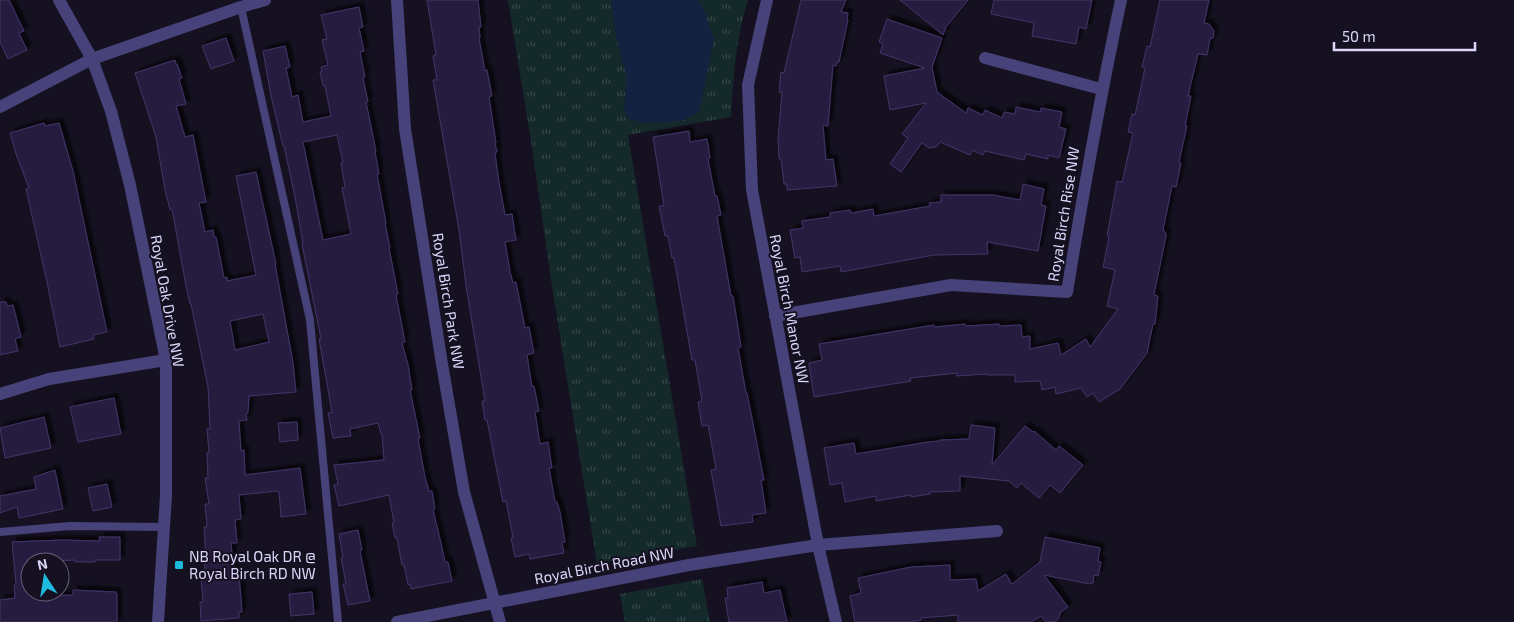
<svg xmlns="http://www.w3.org/2000/svg" width="1514" height="622" viewBox="0 0 1514 622" font-family="'Exo 2',sans-serif">
<defs>
<pattern id="grass-tufts" width="24" height="20" patternUnits="userSpaceOnUse" patternTransform="scale(1.25)"><rect width="24" height="20" fill="#14292a"/><path d="M3 7l-1-3M5 7V3M7 7l1-3M15 17l-1-3M17 17v-4M19 17l1-3" fill="none" stroke="#36474a"/></pattern>
<filter id="shadow"><feDropShadow dx="4.5" dy="-4.5" stdDeviation="1" flood-color="#0009"/></filter>
</defs>
<rect width="100%" height="100%" fill="#151121"/>
<!-- grass -->
<path fill="url(#grass-tufts)" d="M508,0H748C736,38 733,78 731,117L628,135L697,546L597,564L553,293L531,141Z
M702,579L710,622H625L620,594Z"/>
<!-- water -->
<path fill="#142242" d="M611,0H698L702,5L714,39L699,112L682,121L644,123L628,118L624,108L627,78L616,36Z"/>
<!-- building -->
<path fill="#281f40" stroke="#433469" fill-rule="evenodd" filter="url(#shadow)" d="M0,0H9L24,31L19,33L27,50L8,59L0,42Z
M427,0H478L481,27H479L480,38H479L485,71L487,70L492,96L489,97L496,143H495L497,152L495,153L499,182L505,215L512,214L516,240L505,242L510,272L513,283L516,282L525,328L529,327L534,353L527,355L532,387L534,386L539,411L535,412L540,444L548,442L552,468H549L555,502H557L560,512L565,542L562,543L564,553L530,559L529,554L515,557L511,538H513L506,501L503,502L487,420H485L482,401H485L466,286L459,230L433,80H437L433,56L436,55Z
M801,0H846L841,12L848,13L847,19L848,20L839,62H837L836,66L833,65L828,126L823,125L826,160L833,159L837,186L787,190V184H784L781,159H779L778,139L782,92H779L781,72L784,73Z
M900,0H968L946,27L943,35Z
M994,0H1092L1086,29L1079,27L1076,44L1032,36L1034,23L991,14Z
M1160,0H1209L1204,23L1209,24L1214,31L1213,38L1210,39L1207,55L1198,54L1188,96H1191L1185,126H1187L1179,162L1181,163L1178,178L1176,187L1172,186L1163,230L1166,233V236L1154,295L1158,296L1155,324H1153L1147,353L1120,389L1099,402L1093,393L1087,397L1081,388L1056,394L1055,387L1042,390L1040,381L1015,382V375H987V374L957,376V373L910,378L911,381L814,397L809,365V363L822,360L819,344L934,325L935,327L965,324L966,326L999,324V326L1021,325L1022,337L1030,336V349L1058,343L1061,355L1086,339L1090,347L1118,309L1107,306L1115,270L1103,267L1109,237L1107,236L1117,181L1122,182L1133,133L1128,132L1132,114L1135,115L1145,68L1142,67L1147,46L1150,47Z
M359,7L363,27L359,28L364,51L360,52L365,77L363,78L368,102H366L376,151L375,152L379,174H377L386,223H385L390,248H389L398,294L396,295L405,342L402,343L408,365L412,390H410L420,438L418,439L425,477L429,491H432L435,509L433,510L440,539L445,562H448L452,581L411,589L410,584L408,585L404,565H402L397,538H395L392,523H394L389,495L339,506L334,485L338,484L334,465L384,460L382,434H381L378,423L350,429L351,436L333,438L328,413L332,412L319,339H321L302,244H303L295,197L284,146H283L271,96L263,51L285,46L290,67L286,68L292,97L298,95L303,122L331,116L325,86H323L320,72L322,71L321,67L328,65L322,40L327,39L321,15ZM337,135L343,163H341L345,187L342,188L351,234L323,240L303,142Z
M887,19L942,38L932,67L937,92L966,113L968,108L983,115L985,110L1002,118L1004,112L1015,114L1016,107L1040,112L1041,108L1062,112L1059,127L1066,129L1059,158L1048,155V159L1026,154L1024,160L985,151L983,155L972,150L970,155L940,142L936,147L929,148L922,143L901,172L890,164L908,138L902,134L926,103L890,110L884,76L925,68L880,53L883,44L879,42Z
M226,38L234,61L211,69L202,46Z
M175,60L176,64H177L182,78L179,79L186,104L176,106L185,137L193,135L206,202L199,203L205,232L213,230L214,237H216L224,278L227,277V281L256,275L236,176L256,172L276,264H275L293,363L296,392L249,396L248,413L246,414L247,420L239,421L241,451L244,450L245,475L300,468L306,514L281,517L279,492L277,491L239,495L241,519L235,520L237,543H231L234,575H239L242,612H239V618L201,621L200,602H203L201,578H206L204,562H206L204,527H207L205,504H209L205,478H208L207,453H209L207,429H210L208,387L191,304H190L186,286L172,209L170,210L165,190L156,137L135,73ZM263,314L269,342L235,350L230,321Z
M44,123L45,126L59,123L73,171L107,332L93,335L94,339L60,347L47,282L26,189L29,188L16,154L10,133Z
M689,131L690,142L707,139L710,158L708,159L715,196H717L721,215L717,216L731,296H733L741,347L738,348L746,393H747L764,480H761L766,513L752,515L753,522L721,526L711,470L716,469L708,425L702,426L698,402L702,401L695,360H692L674,258H672L668,236H665L659,206H664L653,137Z
M1023,184L1044,189L1041,205L1046,206L1038,251L987,242L988,254L934,255L841,272L840,266L802,272L800,257L795,258L794,253L790,230L803,228L802,221L830,217V213L850,210L851,213L873,209L874,216L930,206L929,203L941,202V195H993L1020,200Z
M0,302H6L7,306L13,305L21,337L15,339L18,351L0,355Z
M114,398L121,434L78,442L70,407Z
M44,417L51,448L5,458L0,428Z
M297,422L298,440L280,442L278,423Z
M971,425L995,428L992,465L1025,426L1033,432L1034,431L1056,450L1059,446L1083,465L1060,493L1050,485L1039,498L1021,483L1017,488L1009,481L960,476V491L930,492V494L911,497V495L876,501V496L845,502L842,483L830,485L824,448L854,443L856,454L928,442L940,441V440L969,439Z
M55,470L63,509L19,518L17,507L0,513V496L36,489L34,477Z
M107,484L112,507L93,511L88,488Z
M358,530L362,550L360,551L370,601L348,605L343,584H346L341,558L343,557L339,534Z
M99,537H120V560H95V562H75V560L30,562V592H37V596L73,595V590L116,592L117,594V622H0V600L15,598L14,585L16,584L12,542L62,540L100,541Z
M1045,537L1100,548L1098,561L1101,562L1098,576L1094,575L1093,583H1091L1090,584L1044,575L1068,607L1061,612L1058,619L1055,622H1046L1041,616L1031,622H958V615L921,618V620L910,622H855L850,596L861,593L858,578L911,567L950,565V580L976,579L978,591L1006,574L1012,584L1040,562Z
M762,582L764,593L780,590L787,622H729L725,598H728L727,588Z
M312,592L314,614L291,616L289,594Z"/>
<g fill="none" stroke-linecap="round" stroke-linejoin="round">
<!-- service -->
<path stroke="#48427a" stroke-width="8" d="M241,7L310,320L338,622
M0,532L70,526L164,527"/>
<!-- minor -->
<path stroke="#48427a" stroke-width="12" d="M397,0L405,129L442,364L464,492L500,622
M767,0L748,85L752,190L818,545L836,622
M985,58L1101,89
M0,107L92,59L241,7L265,0
M775,316L951,285L1067,292C1083,194 1100,97 1121,0
M0,394L49,379L166,360
M397,622L689,565L818,545L997,531"/>
<!-- tertiary -->
<path stroke="#48427a" stroke-width="12" d="M59,0L92,59L111,111L130,185L166,360V495L158,622"/>
</g>
<!-- markers -->
<rect fill="#1dbcdf" stroke="#151121" stroke-width="2" x="174" y="560" width="10" height="10" rx="2.5"/>
<g text-anchor="middle" dominant-baseline="central" stroke-width="4" stroke-linejoin="round" paint-order="stroke">
<!-- street labels -->
<g font-size="15" fill="#ddd6fa" stroke="#151121">
<text transform="translate(1063 214) rotate(-81)">Royal Birch Rise NW</text>
<text transform="translate(168 301) rotate(80)">Royal Oak Drive NW</text>
<text transform="translate(449 301) rotate(81)">Royal Birch Park NW</text>
<text transform="translate(790 309) rotate(79)">Royal Birch Manor NW</text>
<text transform="translate(604 565) rotate(-11)">Royal Birch Road NW</text>
</g>
<!-- poi labels -->
<g font-size="15" fill="#ddd6fa" stroke="#151121" text-anchor="start">
<text x="189" y="556">NB Royal Oak DR @<tspan x="189" dy="17">Royal Birch RD NW</tspan></text>
</g>
</g>
<!-- north arrow -->
<g transform="translate(45 577) rotate(348)"><circle r="24" fill="#151121" stroke="#656078"/>
<path d="M0-4L9 19L0 12L-9 19Z" fill="#1dbcdf"/>
<text y="-8" font-size="14" font-weight="bold" text-anchor="middle" fill="#ddd6fa">N</text>
</g>
<!-- scale -->
<path d="M1334 42v8h141v-8" fill="none" stroke="#ddd6fa" stroke-width="2.5"/>
<text x="1342" y="42" font-size="15" fill="#ddd6fa" stroke="#151121" stroke-width="4" paint-order="stroke">50 m</text>
</svg>
